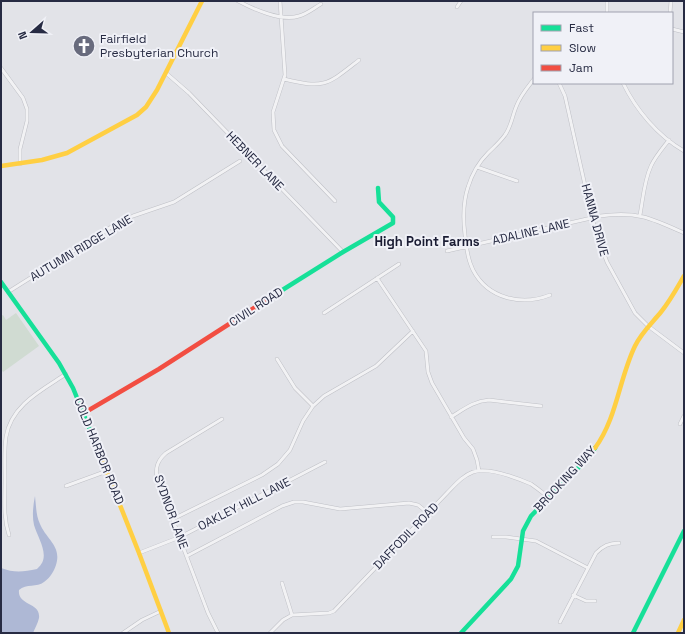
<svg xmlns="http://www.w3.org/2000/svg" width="685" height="634" viewBox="0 0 685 634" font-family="'Space Grotesk',sans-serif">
<rect width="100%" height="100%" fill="#e2e3e8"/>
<!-- green -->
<path fill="#d0dbd2" d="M16,313L39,346L3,372L1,369V316L3,315L6,320Z"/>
<!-- water -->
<path fill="#aeb8d5" d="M35,496C36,505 36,516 40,524C46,539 62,546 56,565C54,571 50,578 44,582C37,588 26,583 19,590C17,606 41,602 39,618C38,623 35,628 33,633H1V568C14,573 23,572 37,569C52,557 38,539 34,525C32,516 33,506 35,496Z"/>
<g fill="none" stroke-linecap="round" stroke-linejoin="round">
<!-- street casing -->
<g stroke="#bfc0c6" stroke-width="4">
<path id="street" d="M238,1C253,9 282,22 299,16C307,14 314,8 321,4
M280,1L285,75L273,112L274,130L282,146L335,201
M457,7L461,1
M607,13V1
M670,13L671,1
M672,29L684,32
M1,68L23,98L27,109V121L20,149V164
M166,73L189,93L343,252
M284,79C325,89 327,85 359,60
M534,79C527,88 520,96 516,107C512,117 511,127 505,135C500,142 494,147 488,153C479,162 472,174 468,187C463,202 463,219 465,235C466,247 468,260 473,270C488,299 522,306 550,295
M559,83L565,96L595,230L607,262L635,313L648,326L684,353
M623,83C636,110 658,136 684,151
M477,167L517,181
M640,215C643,199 644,181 651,166C655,157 662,149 669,140
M447,251L600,216C637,211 651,218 684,233
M377,278L426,351L428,372L432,383L464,438L473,449L477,460L479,471
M8,292L116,224L133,216L174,202L240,161
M324,313L399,264
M277,359L295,388L313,406
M451,417C464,409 474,401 489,400L541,406
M680,424L684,416
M66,486L107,471
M173,519L262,475L278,464L290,450L303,421L313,406L324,396L376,366L413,331
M9,535C3,517 5,499 5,480C5,466 4,451 6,437C11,405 42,390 66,374
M493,537H506L536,541L588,568
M139,553L180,537L325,462
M187,556L282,506L294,502H303L340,509L409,503L418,505L428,513
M282,583L292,615
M573,595L586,601H595
M560,622L596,553C603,546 609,543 619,543
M123,633L142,620L161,611
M218,633L208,613L157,478C155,467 158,460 166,453L222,419
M270,633L283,620L292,615L329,613L334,611L447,493C455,485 462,476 473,472C488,467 517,478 531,484C537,488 543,493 548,497"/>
</g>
<!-- street -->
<use href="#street" stroke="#f2f2f4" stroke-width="3"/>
<!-- fast -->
<path stroke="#16e098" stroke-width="4.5" d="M1,282L59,363L73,388L97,447
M268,299L343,252L393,223V217L379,202L378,188
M461,633L511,579L518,566L523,531L531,516L581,465L595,448
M633,633L684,531"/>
<!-- slow -->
<path stroke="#ffcf43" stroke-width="4.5" d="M1,166L42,160L67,153L137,115L146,107L157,90L202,1
M97,447L139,553L169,633
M595,448C617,418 619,379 635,346C641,333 652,323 661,312C670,301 677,288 684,276
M678,633L684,620"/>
<!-- jam -->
<path stroke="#f24e42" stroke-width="4.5" d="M84,413L159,369L268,299"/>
</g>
<!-- icons -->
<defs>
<g id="church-disc" transform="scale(1.15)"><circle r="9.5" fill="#686b7d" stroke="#f0f1f7"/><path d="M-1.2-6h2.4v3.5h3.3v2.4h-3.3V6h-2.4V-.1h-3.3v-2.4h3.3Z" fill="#fff"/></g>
</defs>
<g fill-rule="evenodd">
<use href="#church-disc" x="84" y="46"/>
</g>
<g text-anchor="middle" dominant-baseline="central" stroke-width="4" stroke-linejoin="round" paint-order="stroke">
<!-- poi labels -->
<g font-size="12" fill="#272b43" stroke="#f0f1f7" text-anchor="start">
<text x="100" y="39">Fairfield<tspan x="100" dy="14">Presbyterian Church</tspan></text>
</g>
<!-- street labels -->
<g font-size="12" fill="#272b43" stroke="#f0f1f7">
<text transform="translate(255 161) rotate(46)">HEBNER LANE</text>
<text transform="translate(595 220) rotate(75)">HANNA DRIVE</text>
<text transform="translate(531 232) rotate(-13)">ADALINE LANE</text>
<text transform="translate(81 248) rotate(-31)">AUTUMN RIDGE LANE</text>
<text transform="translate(256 307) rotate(-33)">CIVIL ROAD</text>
<text transform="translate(99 451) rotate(68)">COLD HARBOR ROAD</text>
<text transform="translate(565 479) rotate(-47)">BROOKING WAY</text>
<text transform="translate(244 504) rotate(-27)">OAKLEY HILL LANE</text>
<text transform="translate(171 512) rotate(70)">SYDNOR LANE</text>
<text transform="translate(406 536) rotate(-46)">DAFFODIL ROAD</text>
</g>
<!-- neighbourhood labels -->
<g font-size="13" font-weight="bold" fill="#1a1c33" stroke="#f0f1f7">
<text x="427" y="241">High Point Farms</text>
</g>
</g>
<!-- border -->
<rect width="685" height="634" fill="none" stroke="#272b43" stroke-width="4"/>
<!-- legend -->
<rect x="533" y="12" width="140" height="72" fill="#f0f1f7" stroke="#a0a2af"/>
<rect x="541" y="25" width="20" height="6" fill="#16e098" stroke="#a0a2af"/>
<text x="569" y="32" font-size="12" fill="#272b43">Fast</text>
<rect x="541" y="45" width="20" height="6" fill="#ffcf43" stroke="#a0a2af"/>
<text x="569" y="52" font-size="12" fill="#272b43">Slow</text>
<rect x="541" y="65" width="20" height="6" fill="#f24e42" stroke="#a0a2af"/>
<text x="569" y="72" font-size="12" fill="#272b43">Jam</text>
<!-- north arrow -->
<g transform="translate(32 32) rotate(250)" stroke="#f0f1f7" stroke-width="3" paint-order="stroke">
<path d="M0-3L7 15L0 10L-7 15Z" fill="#272b43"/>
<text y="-6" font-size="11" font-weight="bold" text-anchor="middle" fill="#272b43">N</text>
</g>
</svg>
